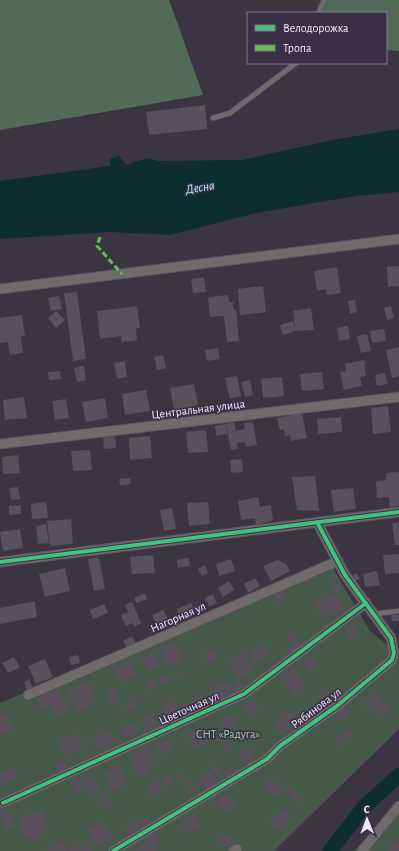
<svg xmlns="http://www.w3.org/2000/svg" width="399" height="851" viewBox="0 0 399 851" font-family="'Alegreya Sans',sans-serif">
<rect width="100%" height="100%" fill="#3b3542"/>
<!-- green -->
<path fill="#455849" d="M331,565L370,631L399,655V729L274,851H0V703Z
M395,807H399V851H354Z"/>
<!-- forest -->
<path fill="#526a57" d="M0,0H169L203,95L0,130Z
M321,0H399V51L386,50V13H315Z"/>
<!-- water -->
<path fill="#0d2d31" d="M399,129V192L356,196L256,213L170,235L111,232L0,239V181L110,166V159L119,156L126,165L147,158L158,161L242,160L332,140Z"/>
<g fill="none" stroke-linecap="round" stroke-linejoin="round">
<!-- river -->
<path stroke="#0d2d31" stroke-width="15" d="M330,851L364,807L399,775"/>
</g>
<!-- building -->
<path fill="#58505b" d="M205,105L207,129L149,135L146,112Z
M399,266V286L388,287L387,267Z
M337,267L341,293L327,295L326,289L317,291L314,271Z
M204,277L206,292L193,293L191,279Z
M263,286L266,312L240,315L238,289Z
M77,292L86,359L73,361L64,293Z
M228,295L229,302H233L234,310H236L239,341L227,342L224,316L210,317L208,297Z
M59,296L62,309L51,311L48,298Z
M355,300L357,312L350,314L348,301Z
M137,306L140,328H136L137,340L122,342L121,336L100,339L97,311Z
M391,306L394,318L387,320L384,308Z
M311,308L314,330L295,331L283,335L280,325L293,321L295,328L293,311Z
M56,311L65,320L56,328L48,318Z
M22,315L25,336H21L23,353L10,355L8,342L0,343V318Z
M348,326L350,339L339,341L337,328Z
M384,329L386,341L372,343L370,331Z
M367,334L371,351L361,353L357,336Z
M399,347V376L392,378L386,350Z
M218,348L220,359L207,361L205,350Z
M163,355L166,368L157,370L154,357Z
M364,360L366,376L360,377L362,386L344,390L340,372L346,371L345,364Z
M125,361L127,377L117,379L114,363Z
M84,366L86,380L77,382L74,368Z
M60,371L61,379L49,380L48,372Z
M322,372L324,389L302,391L300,374Z
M385,373L388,384L377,386L375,375Z
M237,376L241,396L230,399L225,378Z
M282,377L284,396L263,398L261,379Z
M250,380L253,395L245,397L241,382Z
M194,384L198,405L174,410L170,388Z
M146,390L150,411L125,415L122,394Z
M24,397L27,418L5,420L3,400Z
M105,398L108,418L86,422L82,402Z
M66,399L69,418L55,420L52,401Z
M388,406L391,432L373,434L371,408Z
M302,413L307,438L291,441L290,435L285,436L284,429L280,430L277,418Z
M341,417L342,432L318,434L317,419Z
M234,422L236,431L245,429L244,423L253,422L257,445L246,447L245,442L237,443L238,449L231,450L226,424Z
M226,424L227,434L216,436L215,426Z
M206,430L208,452L188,453L186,432Z
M115,435L116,448L104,449L103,436Z
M150,436L152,458L130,460L129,438Z
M90,450L92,470L73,471L71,451Z
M18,455L20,473L3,474L2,457Z
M242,459L243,472L231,473L230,460Z
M399,472V506L390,507L389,497L377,498L376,481L386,480V473Z
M315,476L319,511L297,510L292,477Z
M130,478L131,484L120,485L119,479Z
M18,487L20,499L11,500L9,488Z
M353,488L356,509L334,512L331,490Z
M258,497L260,507L271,505L273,520L256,525L255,518L241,520L238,501Z
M46,502L48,518L32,519L31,504Z
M208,502L210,524L189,526L187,503Z
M21,505V514L9,515V506Z
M172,508L176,529L164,531L160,510Z
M71,519L73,544L50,546L47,521Z
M399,522V545H395L392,523Z
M46,524L49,543L38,544L36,526Z
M20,529L23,548L3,551L0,532Z
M399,554V573L385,574L383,555Z
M153,555L155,573L132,574L130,557Z
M99,557L105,589L94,591L88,559Z
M189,558L190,566L178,568L177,560Z
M231,559L235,571L219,576L216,564Z
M278,560L286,564L290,571L271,581L263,566Z
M205,565L208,573L202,576L198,569Z
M65,568L70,591L45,597L39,574Z
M377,571L380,585L365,587L363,574Z
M356,573L360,578L355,582L351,577Z
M255,578L260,586L248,593L244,584Z
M334,580L342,588L336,593L329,585Z
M229,581L234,590L223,597L218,588Z
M284,592L287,599L277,603L274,596Z
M334,592L345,609L333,617L330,612L323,617L315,605Z
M145,593L147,599L137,603L134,598Z
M213,594L217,603L209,607L205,598Z
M35,601L37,617L0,624V608Z
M132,602L141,623L134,627L133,623L126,626L121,615L128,612L125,605Z
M191,603L195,613L181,618L177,609Z
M104,604L108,613L93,619L90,610Z
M163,610L170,622L158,628L152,615Z
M391,615H399V621H392Z
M352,624L359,633L349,640L346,636L349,634L346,629Z
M292,630L301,646L288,654L284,648L293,644L286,633Z
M132,636L136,644L127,648L123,641Z
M174,642L182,660L168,666L160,649Z
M265,645L270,654L254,662L249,653Z
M213,650L217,659L208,663L204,654Z
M153,652L160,666L149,672L142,658Z
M245,653L253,672L238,679L229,660Z
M310,654L319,665L310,672L302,661Z
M78,655L80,663L71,665L69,657Z
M14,657L20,667L8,673L2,663Z
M45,659L53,677L36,684L28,666Z
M114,660L117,666L110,669L107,663Z
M130,662L136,674L120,682L114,670Z
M293,668L306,684L294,694L281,677Z
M180,670L182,674L176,677L174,673Z
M168,674L171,680L161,685L158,680Z
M29,679L33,688L27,691L24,682Z
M152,679L156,687L149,692L144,684Z
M239,680L243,687L237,691L233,683Z
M229,681L235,692L217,700L212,689Z
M88,682L97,701L77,712L67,691Z
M324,687L330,694L325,699L318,693Z
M58,688L68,712L54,717L48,705L40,708L36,697Z
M115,688L121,701L112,705L106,692Z
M376,693L390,709L381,716L376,711L373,714L364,703Z
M201,694L207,705L197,710L191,699Z
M132,699L136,705L128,710L124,704Z
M252,699L259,707L256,710L258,713L255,715L252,711L248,715L242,708Z
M174,700L180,712L165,718L160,707Z
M187,702L193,714L187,717L181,705Z
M344,706L350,715L340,722L334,714Z
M291,712L299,722L281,735L273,725Z
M6,714L14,730L0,736V717Z
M150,714L156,724L146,730L141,720Z
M232,714L237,724L225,730L220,720Z
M133,723L137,734L124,739L120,728Z
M202,726L209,742L194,749L187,733Z
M348,730L352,735L338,747L335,742Z
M109,731L115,744L100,750L94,738Z
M78,733L84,747L64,756L58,742Z
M170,739L175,747L160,755L156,747Z
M230,743L234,748L225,753L222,748Z
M146,745L155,762L146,767L149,772L138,778L130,763L134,761L132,757L142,751L140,748Z
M248,747L255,755L245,764L238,756Z
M64,761L68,769L59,774L55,767Z
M215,764L223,775L218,778L210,768Z
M119,765L128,782L112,790L103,773Z
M231,766L235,772L226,777L223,772Z
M12,768L17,777L3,786L0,780V774Z
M210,770L219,784L207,791L199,778Z
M182,772L186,779L181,781L177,774Z
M167,774L173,783L168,786L162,777Z
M76,776L84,790L79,793L71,779Z
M92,776L100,791L92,796L84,781Z
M272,778L283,790L276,797L264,785Z
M190,779L195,786L191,789L186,782Z
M159,781L163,791L150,796L146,786Z
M290,787L300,799L296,803L286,790Z
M227,793L237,805L226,813L218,803L215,805L213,803Z
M107,795L112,805L106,808L100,798Z
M284,808L292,818L277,831L269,821Z
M8,809L15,827L5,830L0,811Z
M42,810L48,830L42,832L43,836L33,840L32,836L25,839L18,818Z
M193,813L201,824L187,834L181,826L186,823L183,819Z
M148,817L151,824L143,828L140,822Z
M137,820L142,828L130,836L125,827Z
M104,822L113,838L97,846L88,830Z
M152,831L159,841L154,844L158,851H134L147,842L143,837Z
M226,833L234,842L226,849L218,840Z
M394,840L399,844V851H390L387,848Z
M61,841L68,851H46Z
M89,843L93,851H83L81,847Z
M78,844L82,851H69L68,850Z"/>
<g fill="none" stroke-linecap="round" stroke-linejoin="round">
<!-- service casing -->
<g stroke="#58535f" stroke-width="6">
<path id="service" d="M319,13L324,0
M213,118L230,113L296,63
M374,614L399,611"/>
</g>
<!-- minor casing -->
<g stroke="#58535f" stroke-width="11">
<path id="minor" d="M0,289L399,239
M0,444L399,397
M0,562L399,512
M28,695L338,561
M3,803L244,694L366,603
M113,851L267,759L280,746L337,706L392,660L394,653L391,638L345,575L317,522
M233,851L237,849
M362,851L399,806"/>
</g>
<!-- service -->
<use href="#service" stroke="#6e6b6a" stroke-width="4.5"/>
<!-- minor -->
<use href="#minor" stroke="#6e6b6a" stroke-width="9"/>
<!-- quiet -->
<path stroke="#5fbe4e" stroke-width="3" stroke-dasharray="6 3" stroke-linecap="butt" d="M100,237L97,246L122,274"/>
<!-- cycleway casing -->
<g stroke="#3b2f48" stroke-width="6">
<path id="cycleway" d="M0,562L399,512
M3,803L244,694L366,603
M113,851L267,759L280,746L337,706L392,660L394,653L391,638L345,575L317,522"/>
</g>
<!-- cycleway -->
<use href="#cycleway" stroke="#40c37c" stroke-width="4"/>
</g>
<g text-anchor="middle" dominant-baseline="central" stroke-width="3" stroke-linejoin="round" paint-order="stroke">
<!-- street labels -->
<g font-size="12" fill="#f1eafa" stroke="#3b2f48">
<text transform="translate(198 409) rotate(-7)">Центральная улица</text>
<text transform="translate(178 617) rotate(-24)">Нагорная ул</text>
<text transform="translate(189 708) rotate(-24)">Цветочная ул</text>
<text transform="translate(316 708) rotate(-37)">Рябинова ул</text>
</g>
<!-- park labels -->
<g font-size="12" fill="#9fd2a7" stroke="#3b2f48">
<text x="228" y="734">СНТ «Радуга»</text>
</g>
<!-- water labels -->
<g font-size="13" font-style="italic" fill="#a3f4fd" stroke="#3b2f48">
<text transform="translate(200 188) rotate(-9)">Десна</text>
</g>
</g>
<!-- legend -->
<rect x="247" y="12" width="140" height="52" fill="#3b2f48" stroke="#847a8f"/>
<rect x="255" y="25" width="20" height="6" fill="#40c37c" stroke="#847a8f"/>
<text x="283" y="32" font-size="12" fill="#f1eafa">Велодорожка</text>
<rect x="255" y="45" width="20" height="6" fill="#5fbe4e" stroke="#847a8f"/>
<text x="283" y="52" font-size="12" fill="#f1eafa">Тропа</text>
<!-- north arrow -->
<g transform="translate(367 819) rotate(359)" stroke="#3b2f48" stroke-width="3" paint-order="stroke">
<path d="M0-3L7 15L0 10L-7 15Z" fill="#f1eafa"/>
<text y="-6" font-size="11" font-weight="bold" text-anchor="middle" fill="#f1eafa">С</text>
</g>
</svg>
